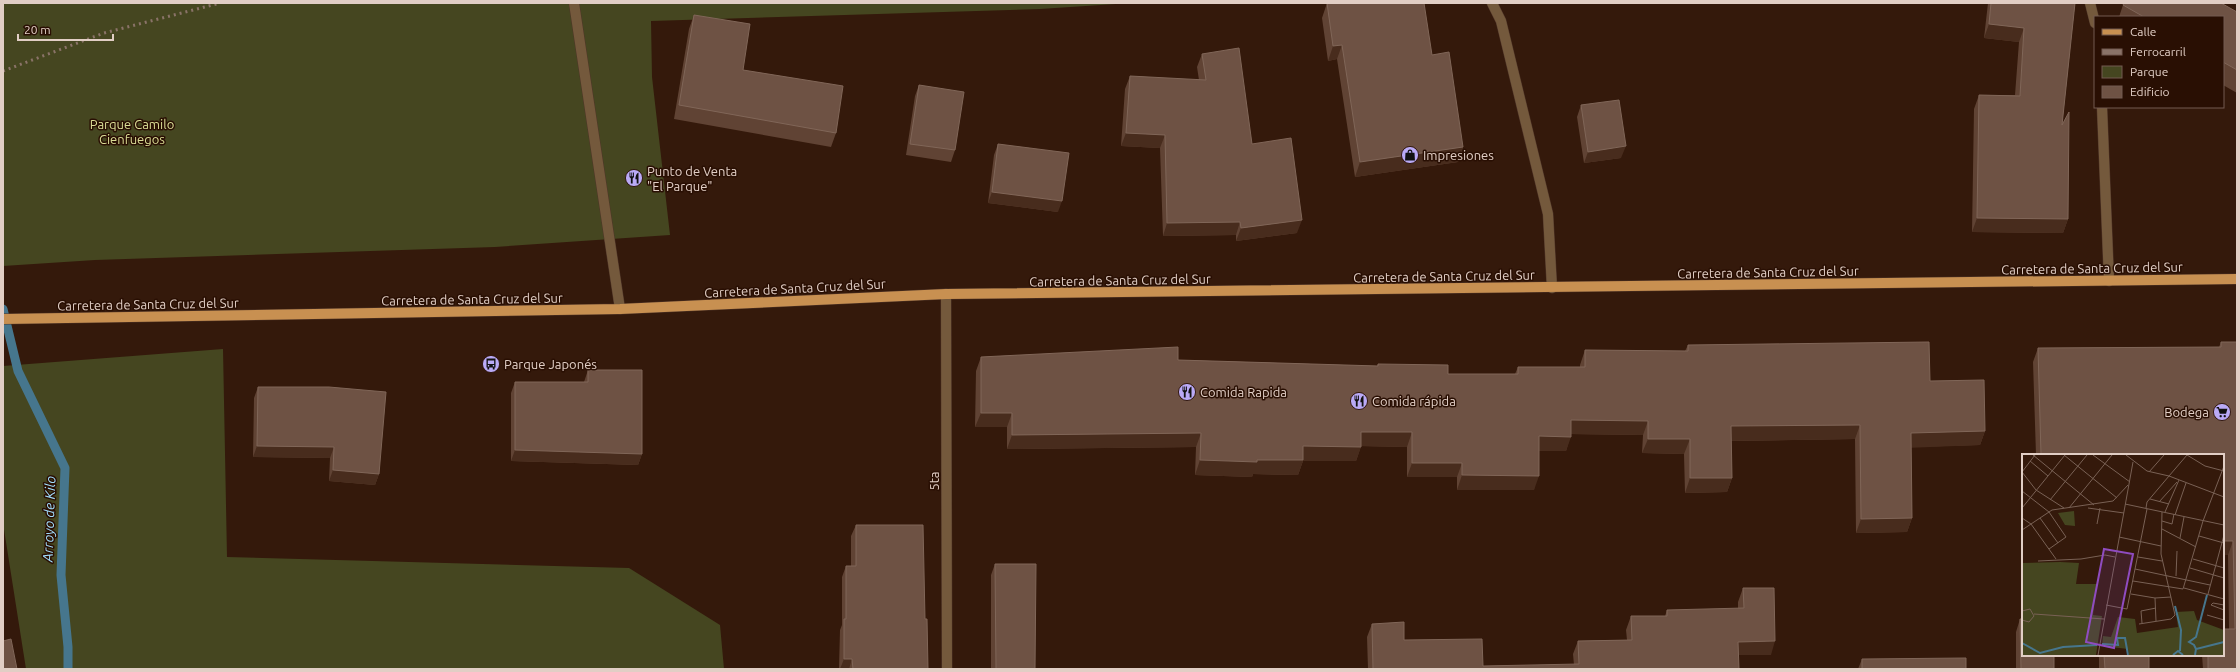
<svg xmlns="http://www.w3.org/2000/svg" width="2240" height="672" viewBox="0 0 2240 672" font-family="Ubuntu,sans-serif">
<rect width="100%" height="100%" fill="#34190b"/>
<!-- green -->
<path fill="#454620" d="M3,3H1131L1040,9L651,21L652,77L670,235L495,247L95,260L3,266Z
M223,349L227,557L629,568L720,625L724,669H26L3,523V366Z"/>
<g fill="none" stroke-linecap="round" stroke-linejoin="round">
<!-- stream -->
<path stroke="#46768d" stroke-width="9" d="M3,309L18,371L65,468L61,575L68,647V669"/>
<!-- minor casing -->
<g stroke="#503629" stroke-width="11">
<path id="minor" d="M574,3L620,309
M1492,3L1501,21L1548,214L1552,288
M2090,3L2095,23
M2102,107L2109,281
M946,294L947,669"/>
</g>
<!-- major casing -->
<g stroke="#503629" stroke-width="11">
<path id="major" d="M3,319L620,309L946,294L2237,279"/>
</g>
<!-- minor -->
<use href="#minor" stroke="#74593c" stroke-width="10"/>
<!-- major -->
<use href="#major" stroke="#c89051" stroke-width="10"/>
<!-- rail -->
<path stroke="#8a7368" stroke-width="3" stroke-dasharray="2 4" stroke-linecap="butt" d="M3,71L104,33L220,3"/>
</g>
<!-- wall -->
<path fill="#604334" d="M1327,3L1432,55L1463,147L1458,162L1355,177L1337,59L1328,61L1322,18Z
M1988,3H2075L2062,125L2068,219L2063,233L1972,232L1974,109L1979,95H2015L2019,42L1984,38Z
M2123,5L2237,12V93L2223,85V17H2119Z
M694,15L743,70L836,133L831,147L674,119L689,29Z
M1202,54L1252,144L1297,233L1236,241V235L1163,236L1160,148L1121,146L1125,89L1130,76L1199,80L1197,67Z
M919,85L955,150L951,162L906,155L915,96Z
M1581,105L1621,158L1584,163L1577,117Z
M998,144L1058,212L988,203L994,155Z
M2221,342H2237V669H2203L2202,655H2223L2229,629L2228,555H2223V455H2036L2033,362L2038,348L2219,347Z
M1688,345L1930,381L1985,431L1980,445L1911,447L1912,518L1907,532L1856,533L1855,439L1731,441L1732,478L1727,492L1685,493L1684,454L1642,453L1643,435L1571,434L1566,451H1539L1534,490H1457V477H1407V447L1361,446L1356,461H1303L1298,475L1253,474L1252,477L1195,475L1196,447L1007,449V427H975L976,371L981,357L1178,360L1377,366L1378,364L1448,374H1515L1518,367H1580V365L1585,350L1685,351Z
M588,370L642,454L638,465L511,461V393L515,382H584Z
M258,387L379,474L375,485L329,481L330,458L253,457L254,398Z
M856,525L925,619L928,669H839L840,630L842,625V577L846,566H851V536Z
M995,564L1035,669H991V575Z
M1743,588L1771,655H1738L1739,669H1368L1367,637L1372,624L1404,640L1483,666L1574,665L1573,654L1578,641L1627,640L1626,630L1631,616H1665L1667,610L1738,609V602Z
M2020,619L2054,669H2016V632Z
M2099,655H2149V669H2099Z
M1862,659L1966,669H1858Z"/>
<!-- shaded-wall -->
<path fill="#482c1d" d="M1989,24L2024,28L2019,42L1984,38Z
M1342,45L1337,59L1328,61L1333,46Z
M1126,133L1165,135L1160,148L1121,146Z
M1626,146L1621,158L1584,163L1588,152Z
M1463,147L1458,162L1355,177L1360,162Z
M992,192L1062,201L1058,212L988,203Z
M1977,218L2068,219L2063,233L1972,232Z
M1302,220L1297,233L1236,241L1241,228Z
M1240,222L1236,235L1163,236L1167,223Z
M981,413H1012L1007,427H975Z
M1571,420L1648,421L1643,435L1566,434Z
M1860,425L1855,439L1726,441L1731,426Z
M1985,431L1980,445L1906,448L1911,433Z
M1361,432H1412L1407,447L1356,446Z
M1201,433L1196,447L1007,449L1012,435Z
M1539,436L1571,437L1566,451H1534Z
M1648,439H1690L1684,454L1642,453Z
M257,446L334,447L330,458L253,457Z
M1303,446L1361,447L1356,461H1303L1298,475L1253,474L1252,477L1195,475L1200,460H1257Z
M515,450L642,454L638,465L511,461Z
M1412,463H1462L1457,477H1407Z
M333,470L379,474L375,485L329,481Z
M1462,475L1539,476L1534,490H1457Z
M1690,478H1732L1727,492L1685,493Z
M1912,518L1907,532L1856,533L1861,519Z
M2223,541H2233L2228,555H2223Z
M1775,641L1771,655H1733L1738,642Z
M844,659H852L849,669H840Z"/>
<!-- building -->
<path fill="#6e5244" stroke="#806658" d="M1327,3H1424L1432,55L1449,52L1463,147L1360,162L1342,45L1333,46Z
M1991,3H2075L2062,125L2069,112L2068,219L1977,218L1979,95L2020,96L2024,28L1989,24Z
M2124,3H2221L2237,12V70L2223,62V17H2144L2123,5Z
M694,15L750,24L743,70L843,86L836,133L679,105Z
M1239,48L1252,144L1291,138L1302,220L1241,228L1240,222L1167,223L1165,135L1126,133L1130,76L1206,80L1202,54Z
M919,85L964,92L955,150L910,144Z
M1619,100L1626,146L1588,152L1581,105Z
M998,144L1069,153L1062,201L992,192Z
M1929,342L1930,381L1984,380L1985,431L1911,433L1912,518L1861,519L1860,425L1731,426L1732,478H1690V439H1648V421L1571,420V437L1539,436V476L1462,475V463H1412V432H1361V447L1303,446V460H1257V462L1200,460L1201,433L1012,435V413H981V357L1178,347V360L1378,366V364L1448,365V374H1518V367H1585V350L1688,351V345Z
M2221,342H2237V669H2208V655H2223V629H2235L2233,541H2223V455H2041L2038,348L2221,347Z
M588,370H642V454L515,450V382H588Z
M258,387H329L386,392L379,474L333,470L334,447L257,446Z
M856,525H923L925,619H927L928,669H853L852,659H844V619H846V566H856Z
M995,564H1036L1035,669H996Z
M1743,588H1774L1775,641L1738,642L1739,669H1373L1372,624L1404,622V640L1482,639L1483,666L1579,664L1578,641L1632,640L1631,616H1667V610L1744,608Z
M2020,619H2023V655H2054V669H2021Z
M11,639L17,669H3V641Z
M2104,655H2149V669H2105Z
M1966,658V669H1862V659Z"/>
<!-- icons -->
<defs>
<g id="shop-disc" transform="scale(0.9)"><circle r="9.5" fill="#baaaf6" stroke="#290f03"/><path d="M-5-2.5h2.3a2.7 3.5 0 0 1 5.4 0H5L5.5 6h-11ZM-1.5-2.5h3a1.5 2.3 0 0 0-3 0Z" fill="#111"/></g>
<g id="restaurant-disc" transform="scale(0.9)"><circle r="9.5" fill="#baaaf6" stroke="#290f03"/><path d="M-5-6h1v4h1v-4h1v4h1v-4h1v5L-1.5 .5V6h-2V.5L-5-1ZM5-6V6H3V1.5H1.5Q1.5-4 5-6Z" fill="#111"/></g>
<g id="bus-disc" transform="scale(0.9)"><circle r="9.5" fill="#baaaf6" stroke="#290f03"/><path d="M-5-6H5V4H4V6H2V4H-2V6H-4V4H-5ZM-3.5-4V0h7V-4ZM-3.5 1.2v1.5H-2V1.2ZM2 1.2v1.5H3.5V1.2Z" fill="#111"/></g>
<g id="supermarket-disc" transform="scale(0.9)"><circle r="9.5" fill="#baaaf6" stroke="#290f03"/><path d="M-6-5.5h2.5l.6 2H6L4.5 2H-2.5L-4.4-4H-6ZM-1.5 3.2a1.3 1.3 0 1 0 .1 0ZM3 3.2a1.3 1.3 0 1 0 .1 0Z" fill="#111"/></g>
</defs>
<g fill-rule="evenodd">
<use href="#shop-disc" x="1410" y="155"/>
<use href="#restaurant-disc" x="634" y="178"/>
<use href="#bus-disc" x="491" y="364"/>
<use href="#restaurant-disc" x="1187" y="392"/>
<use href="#restaurant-disc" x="1359" y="401"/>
<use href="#supermarket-disc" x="2222" y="412"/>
</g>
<g text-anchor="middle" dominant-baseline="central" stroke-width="3" stroke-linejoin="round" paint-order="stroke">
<!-- park labels -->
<g font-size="13" fill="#dadd95" stroke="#290f03">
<text x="132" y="124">Parque Camilo<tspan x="132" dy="15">Cienfuegos</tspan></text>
</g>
<!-- poi labels -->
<g font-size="13" fill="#e1cec5" stroke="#290f03" text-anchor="start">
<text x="1423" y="155">Impresiones</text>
<text x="647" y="171">Punto de Venta<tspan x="647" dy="15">"El Parque"</tspan></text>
<text x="504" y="364">Parque Japonés</text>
<text x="1200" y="392">Comida Rapida</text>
<text x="1372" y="401">Comida rápida</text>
<text x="2209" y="412" text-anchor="end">Bodega</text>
</g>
<!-- street labels -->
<g font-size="13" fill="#e1cec5" stroke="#290f03">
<text transform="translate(2092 268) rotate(-1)">Carretera de Santa Cruz del Sur</text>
<text transform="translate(1768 272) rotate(-1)">Carretera de Santa Cruz del Sur</text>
<text transform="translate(1444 276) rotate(-1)">Carretera de Santa Cruz del Sur</text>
<text transform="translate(1120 280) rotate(-1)">Carretera de Santa Cruz del Sur</text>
<text transform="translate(795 288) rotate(-3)">Carretera de Santa Cruz del Sur</text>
<text transform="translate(472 299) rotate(-1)">Carretera de Santa Cruz del Sur</text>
<text transform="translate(148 304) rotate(-1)">Carretera de Santa Cruz del Sur</text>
<text transform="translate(934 481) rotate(-90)">5ta</text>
</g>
<!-- water labels -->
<g font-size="14" font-style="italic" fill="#a2defd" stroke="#290f03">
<text transform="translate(49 519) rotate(-88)">Arroyo de Kilo</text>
</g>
</g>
<!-- overview -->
<g transform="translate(2022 454)">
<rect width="202" height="202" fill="#34190b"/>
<path d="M52,57L53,72L43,71L36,59ZM38,108L57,109L54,130H75L71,161L80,162L74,201H0V109ZM172,157L175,166L202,176V201H107L106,195L80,192L81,182L89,183L96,163L113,165L115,179L156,173L154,158Z" fill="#454620"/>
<path fill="none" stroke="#46768d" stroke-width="2" d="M153,152L159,176L158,197M0,189L18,199L41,193L75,191M80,190L96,191L95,184H103L106,201M174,195L172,191L167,188L174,183L185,141M151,201L156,197L161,201M173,201L174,195L202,188"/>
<path fill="none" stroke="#796155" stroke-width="1" d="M11,1L72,51M13,1L0,18L14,36L42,54M42,1L95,44M71,1L108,28M104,1L125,17L147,22L165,1L183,12L202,17M8,7L26,22M127,18L142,1M0,37L27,58L44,83L27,95M128,45L147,50M28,46L65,1M137,48L155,28M103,50L202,71M0,54L43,1M47,54L90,1M66,54L102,59M124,54L125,48L147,22L202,43M143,58L157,26M153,61L164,29M0,64L9,70L34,105M18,64L36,89M140,67L150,70L152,60M75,70L78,54M140,75L174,93M0,76L30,56L91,47L106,31M177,82L202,89M97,83L139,92M158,84L162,63M116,103L140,107M171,105L202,114M16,107L59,105L83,101L93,103M168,114L202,124M113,115L188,131M154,122L155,97M111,127L161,135L181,67L202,12M162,134L202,145M109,140L133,144L149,143M186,140L202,81M133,144L134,167M84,151L105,155L125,55M202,151L191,149L189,151L202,156M0,157L8,155L12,162L7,168L0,166M12,160L82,165M185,161L202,166M120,169L119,157L134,154M117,170L149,165L153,161L139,100L140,58M76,201L111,8"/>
<path fill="#8f4cc0" fill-opacity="0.15" stroke="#8f4cc0" stroke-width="2" d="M82,95L111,100L92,194L64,188Z"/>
<rect width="202" height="202" fill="none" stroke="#e1cec5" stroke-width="2"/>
</g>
<!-- border -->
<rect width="2240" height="672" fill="none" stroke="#e1cec5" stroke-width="8"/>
<!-- legend -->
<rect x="2094" y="16" width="130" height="92" fill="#290f03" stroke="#735b51"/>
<rect x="2102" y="29" width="20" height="6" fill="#c89051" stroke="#735b51"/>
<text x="2130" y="36" font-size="12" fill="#e1cec5">Calle</text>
<rect x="2102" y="49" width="20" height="6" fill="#8a7368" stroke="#735b51"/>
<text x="2130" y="56" font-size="12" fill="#e1cec5">Ferrocarril</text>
<rect x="2102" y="66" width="20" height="12" fill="#454620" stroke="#735b51"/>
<text x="2130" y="76" font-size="12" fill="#e1cec5">Parque</text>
<rect x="2102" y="86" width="20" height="12" fill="#6e5244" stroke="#735b51"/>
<text x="2130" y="96" font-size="12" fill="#e1cec5">Edificio</text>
<!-- scale -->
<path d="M18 34v6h95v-6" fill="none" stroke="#e1cec5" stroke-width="2"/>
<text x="24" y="34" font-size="12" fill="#e1cec5" stroke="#290f03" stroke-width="3" paint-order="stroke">20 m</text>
</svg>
